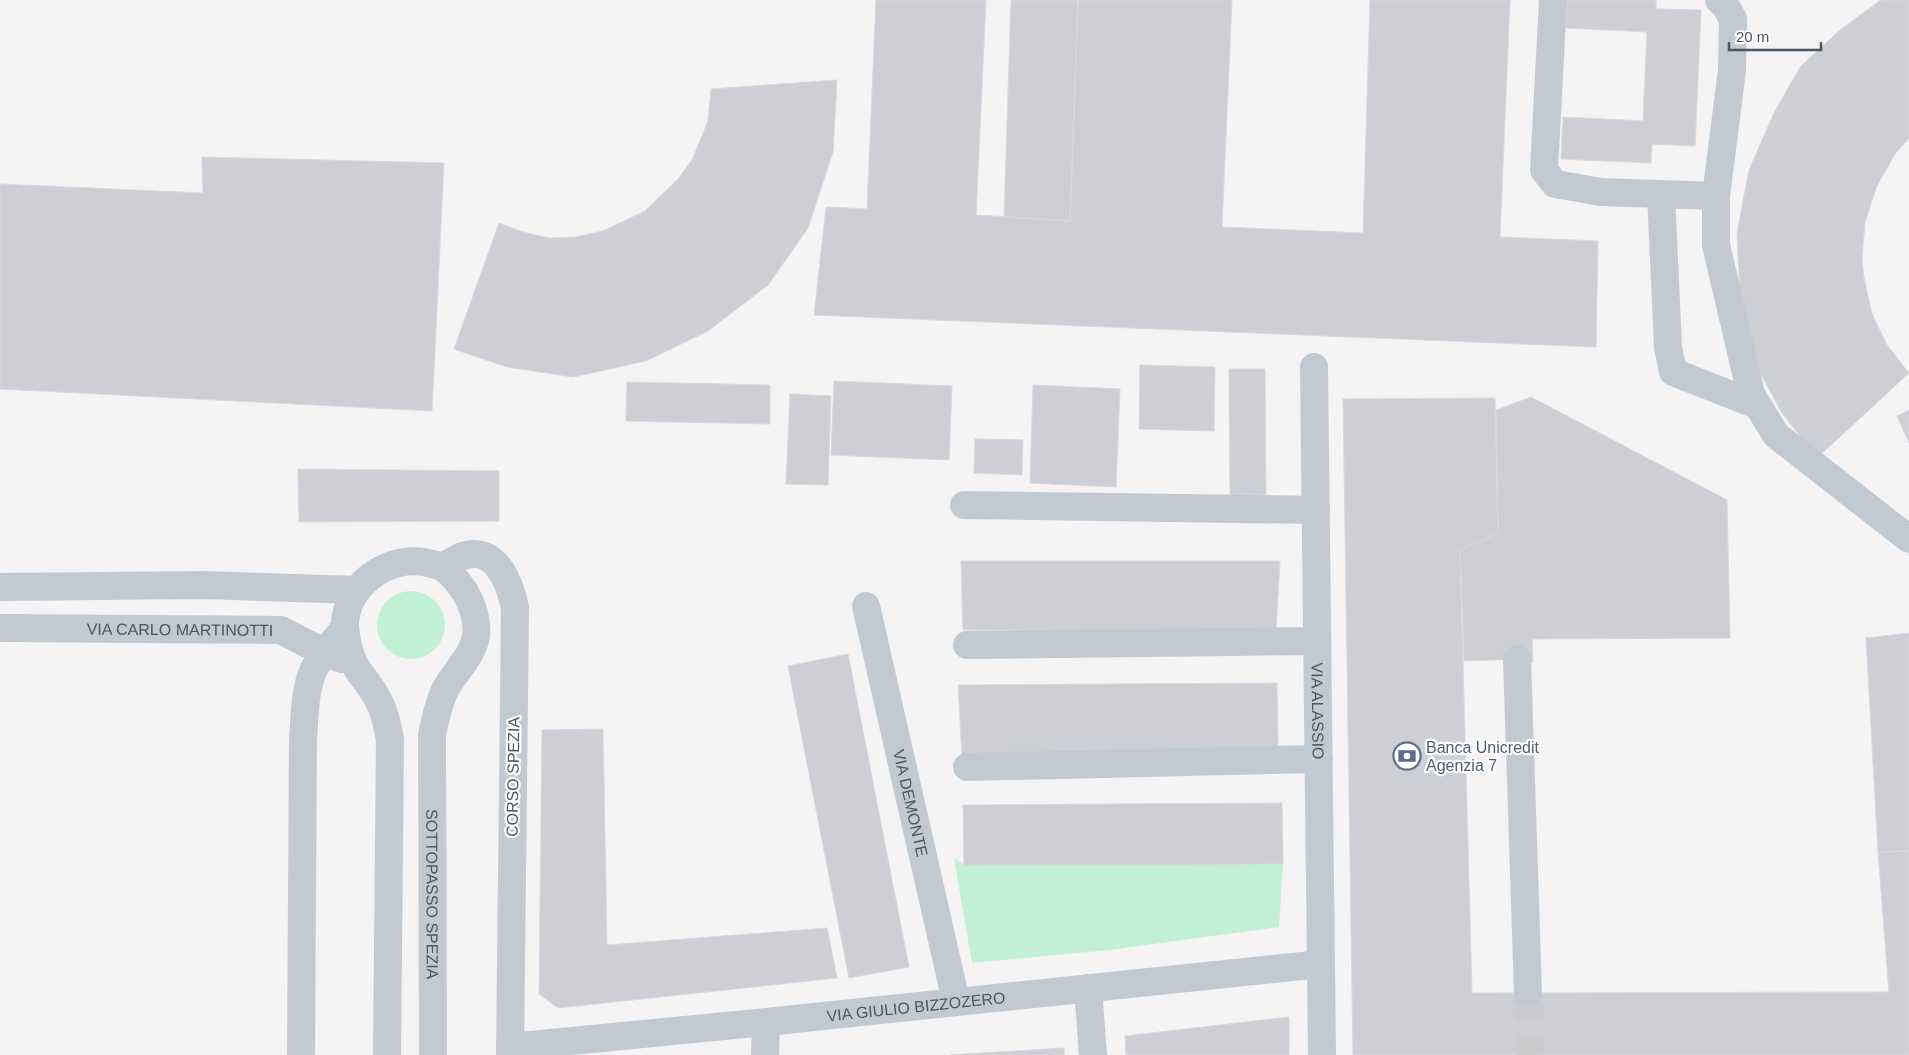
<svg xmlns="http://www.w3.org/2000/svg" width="1909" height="1055" viewBox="0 0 1909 1055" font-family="Helvetica,sans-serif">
<rect width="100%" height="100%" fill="#f5f3f3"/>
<!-- green -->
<path fill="#c3f1d5" d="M377 625a34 34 0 1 1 68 0a34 34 0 1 1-68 0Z
M954,858L964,865L1283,864L1279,927L1109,950L972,963Z"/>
<!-- building -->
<path fill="#cdcfd5" stroke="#d7d9de" d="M876,0H986L976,215L1070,221L1078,0H1232L1222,227L1363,233L1370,0H1510L1500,237L1598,241L1596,347L814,315L826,207L867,209Z
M1011,0H1078L1070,221L1004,217Z
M1566,0H1656V9L1701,10L1695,146L1652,144L1651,163L1561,159L1563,117L1643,121L1647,32L1566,28Z
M1881,0H1909V138L1895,154L1876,188L1865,222L1862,260L1864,278L1872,314L1887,345L1909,373L1817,458L1782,413L1756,365L1740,296L1737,233L1749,170L1774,113L1800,67L1841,29Z
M837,80L833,152L808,228L768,285L708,331L646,361L573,377L507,367L454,349L499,223L523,232L549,238L576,237L603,231L645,211L678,179L692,160L708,121L711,89Z
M202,157L444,163L432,411L0,389V184L203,193Z
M1140,365L1215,367L1214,431L1139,429Z
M1229,369H1265L1266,495H1230Z
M834,381L952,386L949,460L831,455Z
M627,382L770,385V424L626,421Z
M1033,385L1120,389L1116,487L1030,483Z
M790,394L831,396L828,485L786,484Z
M1531,397L1727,500L1730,638L1532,639L1533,663L1517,659L1464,661L1460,550L1498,533L1496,410Z
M1495,398L1498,533L1460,550L1472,993L1889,992L1878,852L1909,851V1055H1353L1343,399Z
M1909,410V443L1897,416Z
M975,439L1023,440L1022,475L974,473Z
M298,469L499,471V521L299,522Z
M961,561H1280L1276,632L963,630Z
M1909,633V851L1878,852L1866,638Z
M848,654L909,967L849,978L788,666Z
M1277,683L1278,751L962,757L958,685Z
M603,729L607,945L827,928L837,978L558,1008L539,994L542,730Z
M1282,803L1283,864L964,865L963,805Z
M1289,1017V1055H1126L1125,1036Z
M1064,1048V1055H949Z"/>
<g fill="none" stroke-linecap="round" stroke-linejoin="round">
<!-- minor-tunnel -->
<path stroke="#caccce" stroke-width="28" stroke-dasharray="28 14" stroke-linecap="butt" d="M1528,993L1530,1055"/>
<!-- minor -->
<g stroke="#c1cad2" stroke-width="28">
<path d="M1553,0L1544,170L1555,184L1601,192L1716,196"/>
<path d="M1719,0L1725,5L1733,19L1732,70L1716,196V245L1751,394L1776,435L1909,539"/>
<path d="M1661,194L1668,347L1673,372L1757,405"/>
<path id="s1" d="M1314,367L1322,1055"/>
<path d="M964,505L1316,510"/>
<path d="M442,567C448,564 454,560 460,557C495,543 509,581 515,607L510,1055"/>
<path d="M0,587L203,585L357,590"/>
<path id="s2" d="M866,606L956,1001"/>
<path id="s3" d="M0,628L281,630L325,653L342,659"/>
<path d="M967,645L1317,641"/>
<path d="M1517,659L1528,993"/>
<path d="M967,767L1319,759"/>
<path d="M1088,988L1093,1055"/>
<path id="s4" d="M510,1047L766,1022L1321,964"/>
<path d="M301,1055L303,739C305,717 304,690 314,669C322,654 335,641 345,627"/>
<path id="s5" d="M387,1055L390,739C387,724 384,709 376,696C370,684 358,673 353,661C349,652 346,638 345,628C343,586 389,553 428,563C432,564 439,565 442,567C452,573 459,583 465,592C472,604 478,621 476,636C473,656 453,673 444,692C438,706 435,720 432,735L433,1055"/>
<path d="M765,1055L766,1022"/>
</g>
</g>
<!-- icons -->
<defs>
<g id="bank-ring" transform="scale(1.4375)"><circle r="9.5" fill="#fff" stroke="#5c6f8a" stroke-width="1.5"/><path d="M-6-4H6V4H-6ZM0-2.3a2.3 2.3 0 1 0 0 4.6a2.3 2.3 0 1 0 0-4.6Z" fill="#5c6f8a"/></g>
</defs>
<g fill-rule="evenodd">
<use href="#bank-ring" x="1407" y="756"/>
</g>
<g text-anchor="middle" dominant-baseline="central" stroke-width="4.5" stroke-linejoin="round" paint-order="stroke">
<!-- street labels -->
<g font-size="16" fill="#4a5661" stroke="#fff">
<text stroke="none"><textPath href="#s3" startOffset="180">VIA CARLO MARTINOTTI</textPath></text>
<text stroke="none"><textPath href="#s1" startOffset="344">VIA ALASSIO</textPath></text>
<text transform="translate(513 777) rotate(-89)">CORSO SPEZIA</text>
<text stroke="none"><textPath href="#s2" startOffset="202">VIA DEMONTE</textPath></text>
<text stroke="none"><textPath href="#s5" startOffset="922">SOTTOPASSO SPEZIA</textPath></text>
<text stroke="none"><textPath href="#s4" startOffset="408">VIA GIULIO BIZZOZERO</textPath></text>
</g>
<!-- service labels -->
<g font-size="16" fill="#4e5e75" stroke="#fff" text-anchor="start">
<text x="1426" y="747">Banca Unicredit<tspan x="1426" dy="18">Agenzia 7</tspan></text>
</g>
</g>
<!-- scale -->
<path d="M1729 42v8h92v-8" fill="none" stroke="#4a5661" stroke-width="2.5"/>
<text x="1736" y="42" font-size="15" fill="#4a5661" stroke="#ffffff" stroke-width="4" paint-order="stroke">20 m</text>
</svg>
